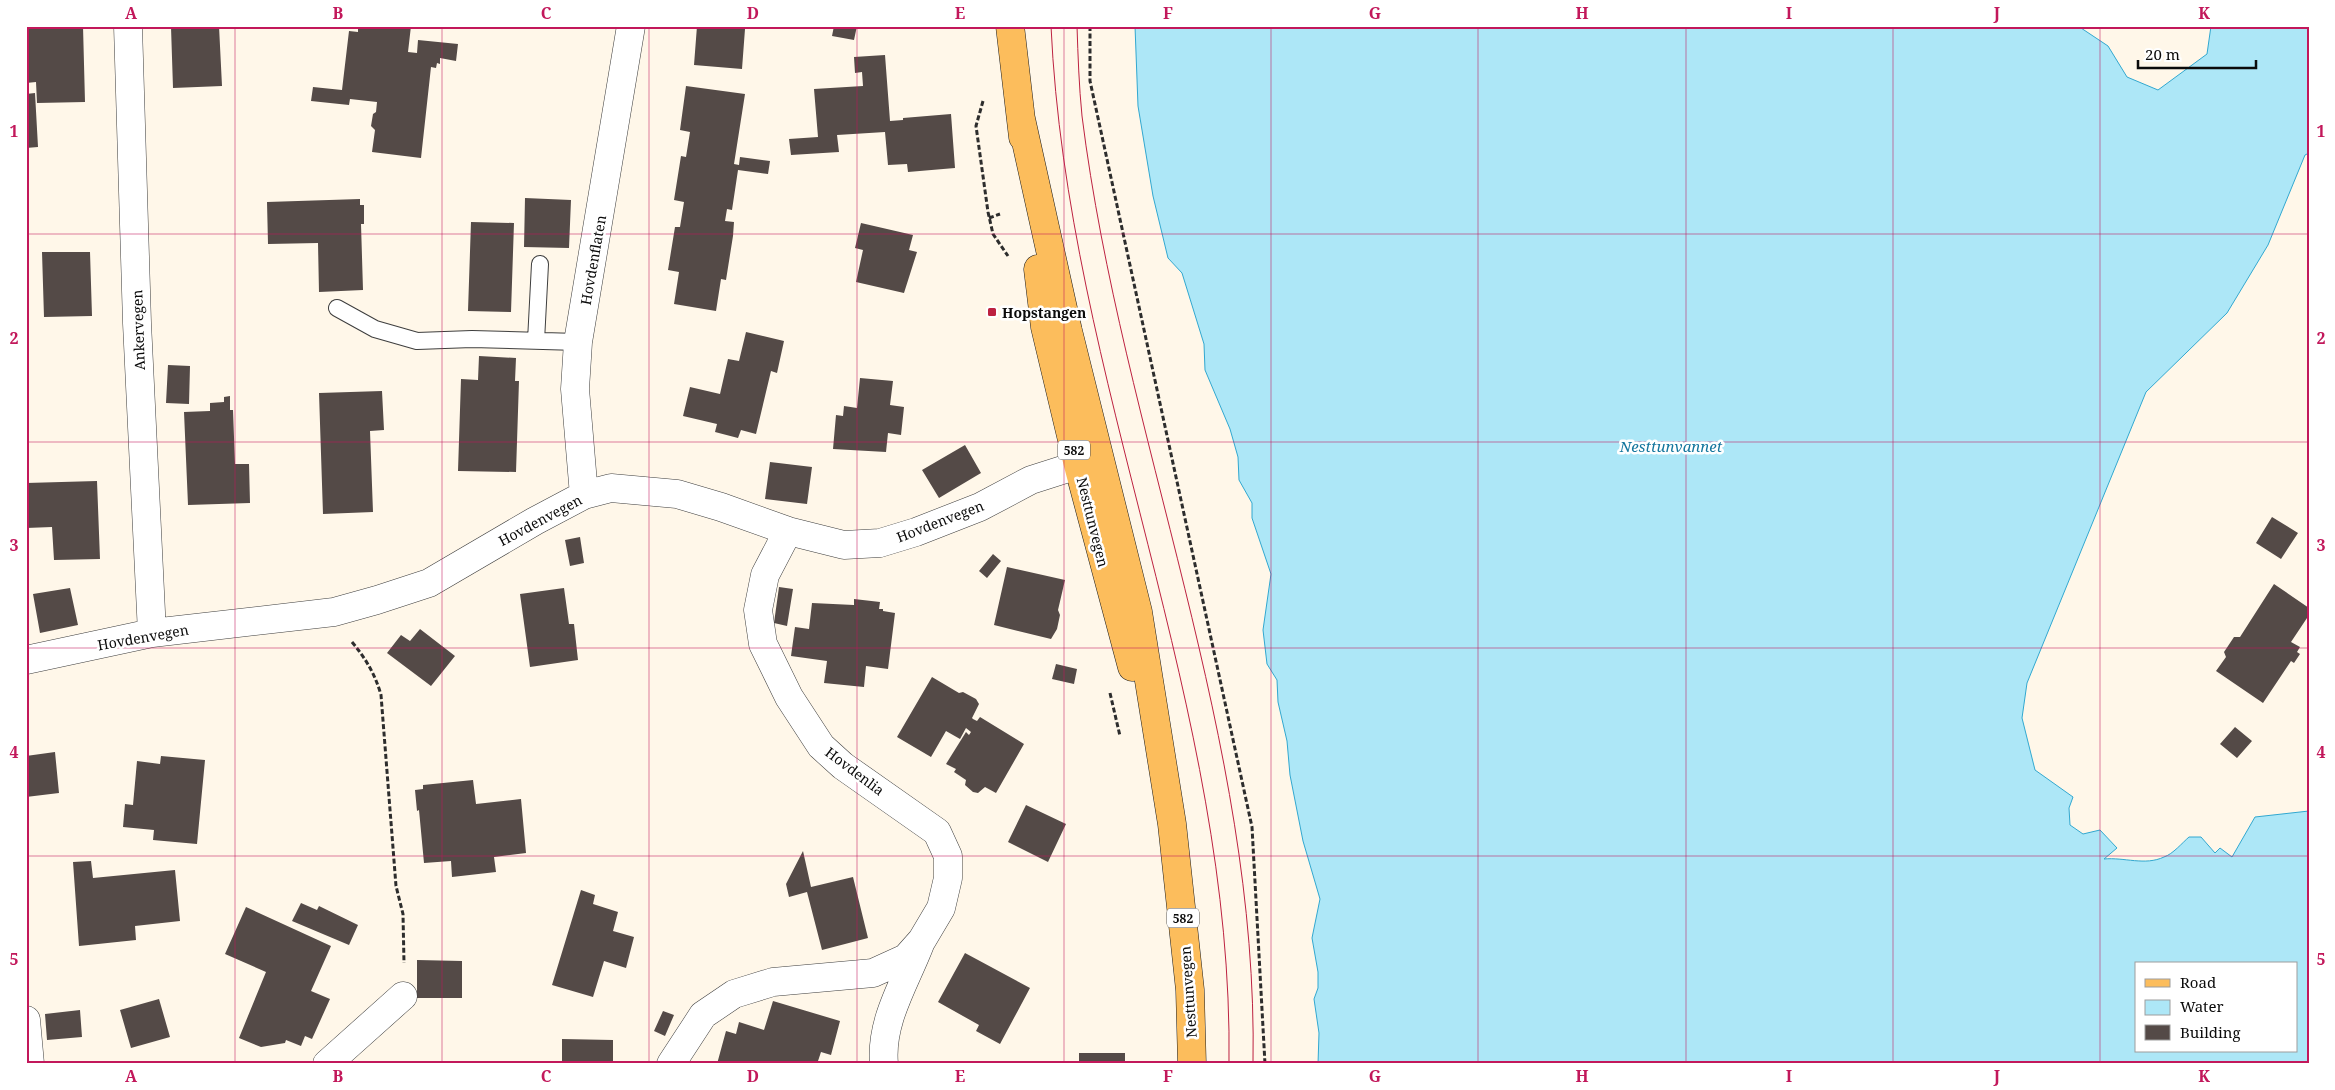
<svg xmlns="http://www.w3.org/2000/svg" width="2335" height="1090" viewBox="0 0 2335 1090" font-family="'Noto Serif',serif">
<rect width="100%" height="100%" fill="#fff7e9"/>
<!-- water -->
<path fill="#ade7f7" stroke="#32a8d0" fill-rule="evenodd" d="M1135,26H2078L2108,46L2127,77L2158,90L2207,54L2211,26H2309V153L2305,155L2268,245L2227,313L2146,392L2027,683L2022,718L2035,770L2073,797L2069,808L2070,825L2083,834L2100,830L2117,848L2104,859C2124,857 2145,866 2164,857C2173,854 2182,843 2189,837H2201L2215,853L2220,848L2232,857L2255,817L2309,811V1064H1318L1319,1033L1314,999L1318,988V972L1312,938L1320,899L1303,841L1290,775L1287,741L1278,702L1277,680L1267,664L1263,630L1271,574L1252,518V503L1239,480L1238,457L1230,429L1205,370L1204,344L1182,273L1168,258L1153,196L1138,106ZM2136,964H2296V1051H2136Z"/>
<!-- building -->
<path fill="#544a47" d="M34,26H83L85,102L37,103L36,82L26,83V28H34Z
M219,26L222,86L173,88L171,27Z
M358,26H411L408,52L417,53L418,40L458,44L456,61L440,58V64L437,63L436,68L431,67L421,158L372,152L375,130L371,126L373,114L376,112L377,102L350,99L349,105L311,101L313,87L342,90L349,31L358,32Z
M697,26L745,29L742,69L694,65Z
M834,26H857L854,40L832,36Z
M885,55L890,121L903,120V118L951,114L955,168L908,172L907,164L888,165L885,132L837,135L839,152L791,155L789,139L818,137L814,89L863,86L862,72L855,73L854,57Z
M686,86L745,94L734,164L739,165L740,157L770,161L768,174L738,170L732,210L727,209L725,221L734,222L733,236L726,280L721,279L716,311L674,304L679,272L668,270L675,227H680L684,202L674,200L681,156L686,157L690,132L680,130Z
M35,93L38,147L26,148V94Z
M525,198L571,200L569,248L524,247Z
M360,199V205H364V224H361L363,290L319,292L318,243L268,244L267,202Z
M471,222L514,223L511,312L468,311Z
M861,223L913,235L909,250L917,252L904,293L856,282L863,250L855,248Z
M42,252H90L92,316L44,317Z
M746,332L784,341L777,373L771,371L756,434L741,430L738,438L715,432L717,424L683,416L690,387L720,394L728,359L739,361Z
M479,356L516,358L515,381H519L516,472L458,471L461,379L478,380Z
M168,365L190,366L189,404L166,403Z
M860,378L893,381L890,405L904,407L901,435L888,433L886,452L833,449L836,415L843,416L844,406L857,408Z
M382,391L384,430L370,431L373,512L323,514L319,393Z
M230,396V410H233L235,464H249L250,503L188,505L184,412L210,411V403L224,402V397Z
M965,445L981,473L939,498L922,470Z
M770,462L812,467L807,504L765,499Z
M97,481L100,559L54,560L52,527L26,528V483Z
M2272,517L2298,533L2281,559L2256,543Z
M580,537L584,563L570,566L565,540Z
M993,554L1001,561L987,578L979,571Z
M1007,567L1065,580L1058,610L1060,615L1057,629L1051,639L994,625Z
M2274,584L2309,608V615L2291,642L2300,647L2297,652L2300,654L2294,663L2291,661L2263,703L2216,671L2226,657L2224,652L2234,637H2240Z
M779,587L793,589L787,626L774,623Z
M70,588L78,625L40,633L33,594Z
M564,588L569,624H574L578,660L530,667L520,594Z
M854,599L880,602L879,609H883V611L895,613L888,669L866,666L864,687L824,683L827,661L791,656L795,627L809,629L812,603L854,605Z
M420,629L455,656L431,686L387,653L401,635L410,641Z
M1056,664L1077,669L1074,684L1052,679Z
M932,677L959,693L963,692L976,699L979,704L972,718L973,719L977,721L980,717L1024,744L996,793L985,787L978,793L973,792L965,785L966,780L954,772L956,769L946,764L966,732L969,735L971,732L966,728L960,739L946,731L931,757L897,737Z
M2235,727L2252,741L2237,758L2220,744Z
M55,752L59,793L26,797V756Z
M161,756L205,760L197,844L153,840L154,830L123,827L125,804L133,805L137,761L160,764Z
M473,780L476,804L521,799L526,853L494,857L496,872L452,877L451,861L424,863L419,810L417,811L415,790L423,789V785Z
M1026,805L1066,824L1048,862L1008,842Z
M803,851L811,887L853,877L868,938L822,950L807,892L789,897L786,884Z
M91,861L93,878L175,870L180,921L135,926L136,940L79,946L73,862Z
M581,890L595,895L593,904L618,912L613,931L634,937L626,968L604,961L593,997L552,985Z
M301,903L317,910L319,906L358,925L349,945L292,921Z
M246,907L331,946L311,991L330,999L312,1039L305,1036L301,1046L286,1040L285,1043L261,1047L239,1038L266,972L225,954Z
M965,953L1030,988L1000,1044L976,1031L979,1025L938,1002Z
M417,960L462,961V998H417Z
M159,999L170,1037L131,1048L120,1010Z
M773,1001L840,1021L831,1055L821,1052L817,1064H717L726,1031L736,1034L739,1022L764,1030Z
M80,1010L82,1037L47,1040L45,1014Z
M663,1011L674,1015L665,1036L654,1031Z
M562,1039L613,1040V1064H562Z
M1079,1053H1125V1064H1079Z"/>
<g fill="none" stroke-linecap="round" stroke-linejoin="round">
<!-- lane casing -->
<g stroke="#3e3e3e" stroke-width="18">
<path id="lane" d="M337,308L375,329L417,341L472,339L578,342
M536,341L540,264"/>
</g>
<!-- street casing -->
<g stroke="#3e3e3e" stroke-width="29">
<path id="street" d="M128,26L137,323L152,633
M584,495L575,389L578,342L631,26
M26,660L152,633L334,612L377,600L429,583L535,521L584,495L611,488L677,494L721,507L788,531L844,545L880,543L916,532L980,507L1031,480L1078,465
M26,1020L30,1064
M327,1064L403,996
M671,1064L703,1015L734,994L773,982L873,973L906,958L922,940L941,908L948,878V856L937,832L843,766L821,746L789,697L763,644L758,610L765,575L788,531
M884,1064C880,1021 905,983 920,944"/>
</g>
<!-- primary casing -->
<g stroke="#1c1c1c" stroke-width="29">
<path id="primary" d="M1010,26L1023,137
M1021,119L1068,331L1138,612L1172,824L1190,990L1192,1064
M1038,269L1045,327L1078,465L1132,667"/>
</g>
<!-- path -->
<path stroke="#2d2d2d" stroke-width="3" stroke-dasharray="5 2.5" stroke-linecap="butt" d="M1090,26V81L1252,827L1265,1064
M983,101L976,126L988,212L993,234L1008,256
M989,218L1000,214
M352,642C366,659 375,674 381,695L396,886L403,914L404,963
M1110,693L1120,736"/>
<!-- lane -->
<use href="#lane" stroke="#fff" stroke-width="16"/>
<!-- street -->
<use href="#street" stroke="#fff" stroke-width="28"/>
<!-- primary -->
<use href="#primary" stroke="#fcbd5c" stroke-width="28"/>
<!-- tram -->
<path stroke="#bd2140" stroke-width="1" d="M1051,26C1067,379 1234,709 1229,1064
M1077,26C1078,56 1079,86 1082,116C1122,435 1259,740 1253,1064"/>
</g>
<!-- grid -->
<path fill="none" stroke="#c2185b" stroke-width="1" stroke-opacity="0.55" d="M235,26V1064M442,26V1064M649,26V1064M857,26V1064M1064,26V1064M1271,26V1064M1478,26V1064M1686,26V1064M1893,26V1064M2100,26V1064M26,234H2309M26,442H2309M26,648H2309M26,856H2309"/>
<!-- markers -->
<rect fill="#bd2140" stroke="#fff" stroke-width="2" x="987" y="307" width="10" height="10" rx="2.5"/>
<g text-anchor="middle" dominant-baseline="central" stroke-width="5" stroke-linejoin="round" paint-order="stroke">
<!-- shield labels -->
<g fill="#fff" stroke="#545454" stroke-width="1">
<rect x="1058" y="440.5" width="32" height="19" rx="4"/>
<rect x="1167" y="908.5" width="32" height="19" rx="4"/>
</g>
<g font-size="12" font-weight="bold" fill="#0b0b0b">
<text x="1074" y="450">582</text>
<text x="1183" y="918">582</text>
</g>
<!-- street labels -->
<g font-size="14" fill="#0b0b0b" stroke="#fff">
<text transform="translate(593 260) rotate(-80)">Hovdenflaten</text>
<text transform="translate(138 330) rotate(-92)">Ankervegen</text>
<text transform="translate(540 520) rotate(-28)">Hovdenvegen</text>
<text transform="translate(940 521) rotate(-21)">Hovdenvegen</text>
<text transform="translate(1093 522) rotate(76)">Nesttunvegen</text>
<text transform="translate(143 637) rotate(-10)">Hovdenvegen</text>
<text transform="translate(855 771) rotate(37)">Hovdenlia</text>
<text transform="translate(1188 992) rotate(-94)">Nesttunvegen</text>
</g>
<!-- poi labels -->
<g font-size="14" font-weight="bold" fill="#0b0b0b" stroke="#fff" text-anchor="start">
<text x="1002" y="312">Hopstangen</text>
</g>
<!-- water labels -->
<g font-size="15" font-style="italic" fill="#13769e" stroke="#fff">
<text x="1671" y="446">Nesttunvannet</text>
</g>
</g>
<!-- border -->
<rect width="2335" height="1090" fill="none" stroke="#ffffff" stroke-width="55"/>
<!-- legend -->
<rect x="2135" y="962" width="162" height="90" fill="#ffffff" stroke="#9d9d9d"/>
<rect x="2145" y="979" width="25" height="8" fill="#fcbd5c" stroke="#9d9d9d"/>
<text x="2180" y="988" font-size="15" fill="#0b0b0b">Road</text>
<rect x="2145" y="1000" width="25" height="15" fill="#ade7f7" stroke="#9d9d9d"/>
<text x="2180" y="1012" font-size="15" fill="#0b0b0b">Water</text>
<rect x="2145" y="1025" width="25" height="15" fill="#544a47" stroke="#9d9d9d"/>
<text x="2180" y="1038" font-size="15" fill="#0b0b0b">Building</text>
<!-- scale -->
<path d="M2138 60v8h118v-8" fill="none" stroke="#0b0b0b" stroke-width="2.5"/>
<text x="2145" y="60" font-size="15" fill="#0b0b0b" stroke="#ffffff" stroke-width="4" paint-order="stroke">20 m</text>
<rect x="28" y="28" width="2280" height="1034" fill="none" stroke="#c2185b" stroke-width="2"/>
<g font-size="16" text-anchor="middle" font-weight="bold" fill="#c2185b">
<text x="131" y="19">A</text>
<text x="338" y="19">B</text>
<text x="546" y="19">C</text>
<text x="753" y="19">D</text>
<text x="960" y="19">E</text>
<text x="1168" y="19">F</text>
<text x="1375" y="19">G</text>
<text x="1582" y="19">H</text>
<text x="1789" y="19">I</text>
<text x="1997" y="19">J</text>
<text x="2204" y="19">K</text>
<text x="14" y="137">1</text>
<text x="2321" y="137">1</text>
<text x="14" y="344">2</text>
<text x="2321" y="344">2</text>
<text x="14" y="551">3</text>
<text x="2321" y="551">3</text>
<text x="14" y="758">4</text>
<text x="2321" y="758">4</text>
<text x="14" y="965">5</text>
<text x="2321" y="965">5</text>
<text x="131" y="1082">A</text>
<text x="338" y="1082">B</text>
<text x="546" y="1082">C</text>
<text x="753" y="1082">D</text>
<text x="960" y="1082">E</text>
<text x="1168" y="1082">F</text>
<text x="1375" y="1082">G</text>
<text x="1582" y="1082">H</text>
<text x="1789" y="1082">I</text>
<text x="1997" y="1082">J</text>
<text x="2204" y="1082">K</text>
</g>
</svg>
